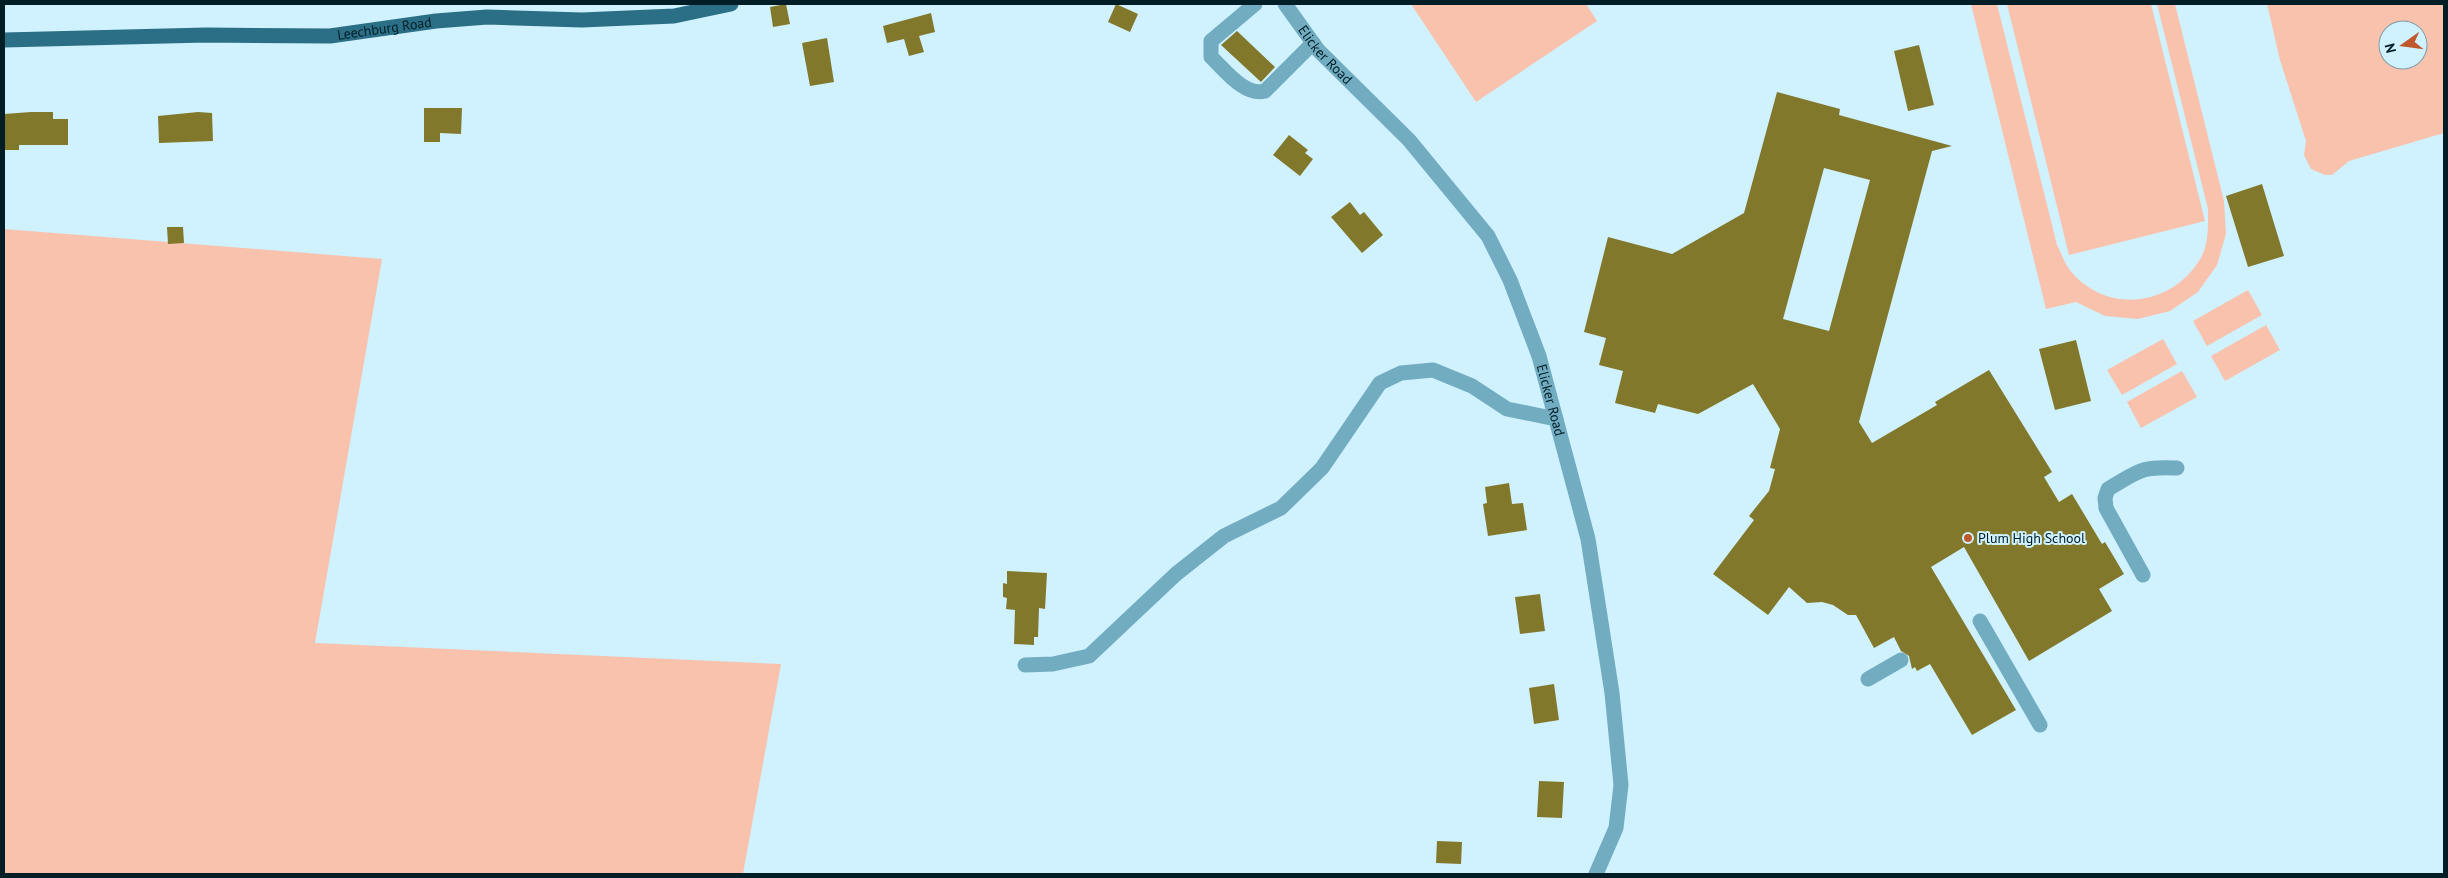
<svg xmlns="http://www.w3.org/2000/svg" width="2448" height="878" viewBox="0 0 2448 878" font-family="'PT Sans',sans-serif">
<rect width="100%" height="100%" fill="#d0f1fe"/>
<!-- green -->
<path fill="#f9c2ac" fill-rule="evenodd" d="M1411,4H1586L1597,21L1476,102Z
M1971,4H1997L2057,245C2061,252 2064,262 2069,269C2104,314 2169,308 2199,261C2209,246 2208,227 2208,209L2157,4H2175L2224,201L2226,234L2217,265L2198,292L2170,311L2138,319L2105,316L2076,302L2046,309Z
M2007,4H2151L2205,221L2069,255Z
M2267,4H2444V133L2349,161L2332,175H2325L2311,169L2304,155L2306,141L2280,60ZM2388,30H2418V60H2388Z
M4,229L382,259L315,643L781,664L743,874H4Z
M2248,290L2262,315L2207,346L2193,321Z
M2266,325L2280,350L2225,381L2211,356Z
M2163,339L2177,364L2122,395L2107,370Z
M2182,371L2197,397L2141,428L2127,402Z"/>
<!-- building -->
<path fill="#81782c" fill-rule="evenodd" d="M786,4L790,24L773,27L770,7Z
M1116,4L1138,14L1130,32L1108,22Z
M931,13L935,32L919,36L924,52L909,56L904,39L887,43L883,26Z
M1237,31L1275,67L1261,82L1221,45Z
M827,38L834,82L810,86L802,43Z
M1919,45L1934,105L1908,111L1894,51Z
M1777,92L1840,109L1839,115L1952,146L1932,151L1859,422L1872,443L1937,405L1935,402L1989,370L2052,472L2044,477L2059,502L2072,494L2102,544L2105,542L2124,574L2099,589L2112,611L2029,661L1964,547L1931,567L2016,710L1972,735L1930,664L1917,671L1915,667L1912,669L1909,656L1901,651L1894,637L1874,648L1856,615H1848L1833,605L1822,602L1807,603L1789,587L1768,615L1713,574L1754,520L1749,516L1769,491L1775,469L1770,468L1780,429L1753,384L1698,414L1658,404L1655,413L1615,403L1623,371L1599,365L1606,338L1584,332L1608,237L1672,254L1744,213ZM1824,168L1870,180L1829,331L1783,319Z
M424,108H462L461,134L440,133V142H424Z
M31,112H53V119H68V145H19V150H4V114Z
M198,112L212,113L213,141L159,143L158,116Z
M1289,135L1308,150L1305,153L1313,159L1300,176L1273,155Z
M2262,184L2284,256L2248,267L2226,196Z
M1350,202L1360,215L1364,212L1383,235L1362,253L1331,217Z
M167,227H183L184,243L168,244Z
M2076,340L2091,401L2055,410L2039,349Z
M1509,483L1512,504L1523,503L1527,530L1488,536L1483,504L1487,503L1485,487Z
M1007,571L1047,573L1045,609L1039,608L1038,637H1034V645L1014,644L1015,610L1006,609L1007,598L1003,597V583L1007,584Z
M1540,594L1545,631L1520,634L1515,597Z
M1554,684L1559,720L1534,724L1529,688Z
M1539,781L1564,782L1562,818L1537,817Z
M1437,841L1462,842L1461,864L1436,863Z"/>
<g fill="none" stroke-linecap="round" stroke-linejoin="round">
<!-- minor -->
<g stroke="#72acc1" stroke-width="15">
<path d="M1255,4L1211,41V57C1224,69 1245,97 1265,91L1313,43"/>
<path id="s1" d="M1285,4L1318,50L1409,140L1488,236L1510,280L1539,356L1588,539L1612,693L1621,785L1616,828L1596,874"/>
<path d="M2143,575L2106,508L2105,498L2108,489C2139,471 2141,466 2177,468"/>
<path d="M1980,621L2040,725"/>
<path d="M1025,665L1053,664L1089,656L1176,574L1224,536L1281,508L1322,468L1380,383L1401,373L1433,370L1472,386L1507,409L1556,419"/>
<path d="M1868,679L1901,660"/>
</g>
<!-- major -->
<path stroke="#2b6f86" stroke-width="15" id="s2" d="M4,40L206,35L330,36L436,21L487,17L582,20L674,16L731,4"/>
</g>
<!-- markers -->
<circle fill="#bf592b" stroke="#d0f1fe" stroke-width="2" cx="1968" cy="538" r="5"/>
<g text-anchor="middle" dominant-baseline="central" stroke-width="4" stroke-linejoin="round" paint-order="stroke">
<!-- street labels -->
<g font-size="14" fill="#011e27" stroke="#d0f1fe">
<text stroke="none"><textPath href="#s2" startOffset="381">Leechburg Road</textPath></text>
<text stroke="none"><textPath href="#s1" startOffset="65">Elicker Road</textPath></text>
<text stroke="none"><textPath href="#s1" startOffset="485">Elicker Road</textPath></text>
</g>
<!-- poi labels -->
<g font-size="14" fill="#011e27" stroke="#d0f1fe" text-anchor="start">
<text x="1978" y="538">Plum High School</text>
</g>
</g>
<!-- border -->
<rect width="2448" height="878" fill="none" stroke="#011e27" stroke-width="10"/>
<!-- north arrow -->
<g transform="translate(2403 45) rotate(256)"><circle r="24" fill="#d0f1fe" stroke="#7d9da8"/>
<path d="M0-4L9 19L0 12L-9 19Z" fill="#bf592b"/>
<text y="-8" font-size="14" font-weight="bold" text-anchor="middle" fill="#011e27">N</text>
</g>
</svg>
